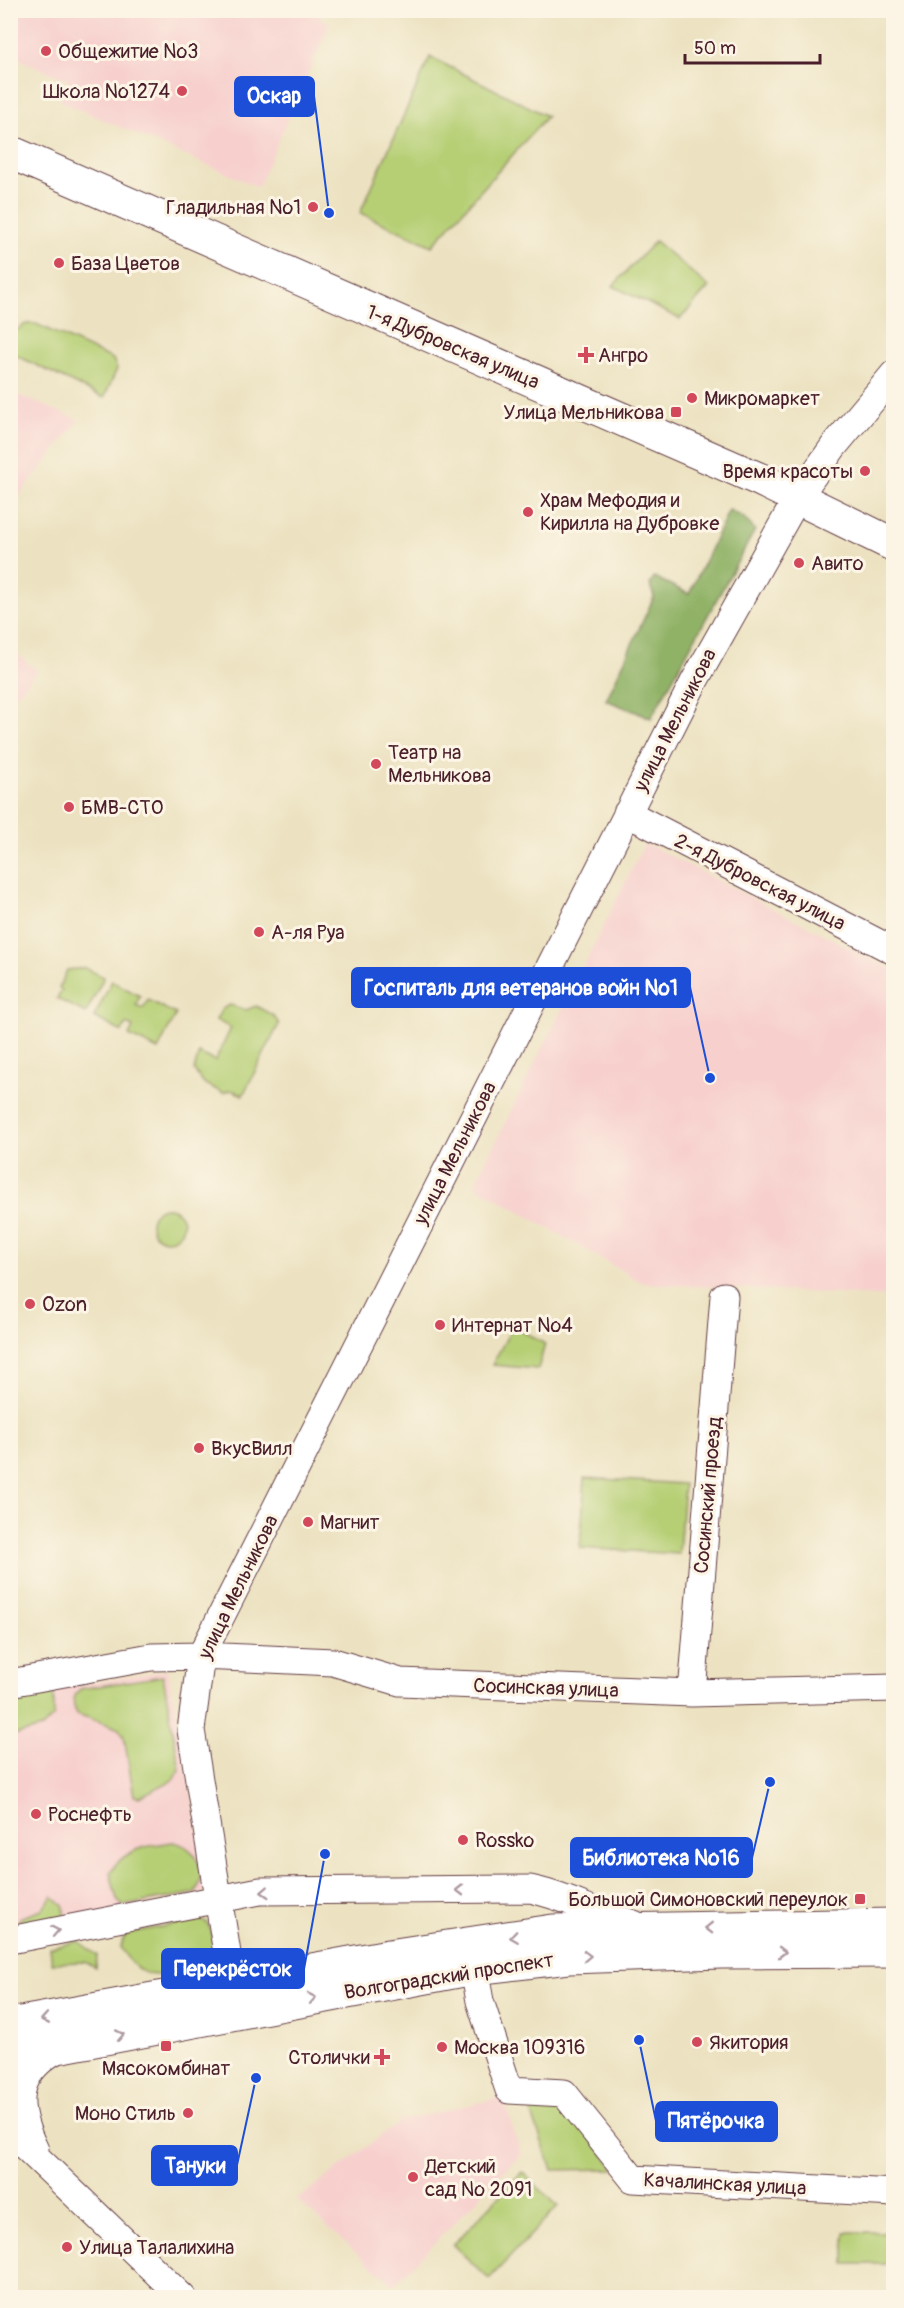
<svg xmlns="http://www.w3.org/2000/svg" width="904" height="2308" viewBox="0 0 904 2308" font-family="Pangolin,sans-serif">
<rect width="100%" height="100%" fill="#fcf5e5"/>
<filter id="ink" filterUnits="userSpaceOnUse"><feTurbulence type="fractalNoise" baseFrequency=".0167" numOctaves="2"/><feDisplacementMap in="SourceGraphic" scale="12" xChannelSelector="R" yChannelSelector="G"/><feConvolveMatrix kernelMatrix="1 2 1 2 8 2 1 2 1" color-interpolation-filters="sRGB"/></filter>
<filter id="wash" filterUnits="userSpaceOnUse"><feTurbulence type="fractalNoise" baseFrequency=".008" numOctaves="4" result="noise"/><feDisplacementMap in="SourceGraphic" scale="24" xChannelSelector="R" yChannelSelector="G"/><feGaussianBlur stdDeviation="1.35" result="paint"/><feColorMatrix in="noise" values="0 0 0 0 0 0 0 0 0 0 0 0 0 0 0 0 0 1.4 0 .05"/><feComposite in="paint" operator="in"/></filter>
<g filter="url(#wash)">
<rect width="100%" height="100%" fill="#ece2c1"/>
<!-- built -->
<path fill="#f7d0ce" d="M323,10L320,18L330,23L258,187L60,101L68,80L11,56V11Z
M11,392L79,420L11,506Z
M11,649L37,671L11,701Z
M645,843L893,970V1297L643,1283L474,1185Z
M168,1670L209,1891L11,1933V1696Z
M503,2097L521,2154L394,2285L297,2200L400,2121Z"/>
<!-- green -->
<path fill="#b6cf75" stroke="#807750" stroke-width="1.5" d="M430,57L547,116L432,246L360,213Z
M655,241L709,287L680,319L613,286Z
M26,324H36L113,359L117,369L104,398L11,353V334Z
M85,968L104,977L86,1013L57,999L62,990L59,988L67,970Z
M112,981L140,996L136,1005L143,1008L148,1000L176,1014L158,1050L129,1036L133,1027L126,1024L122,1032L94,1017Z
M230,1005L246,1010L256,1006L274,1016L279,1024L243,1095L231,1090L223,1093L203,1083L194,1070L199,1053L215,1061L231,1028L216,1020L222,1009Z
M151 1224a16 16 0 1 1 32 0a16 16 0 1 1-32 0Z
M513,1326L545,1344L538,1369L492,1365Z
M585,1478L684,1484L679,1554L580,1548Z
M163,1676L180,1770L173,1780L139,1797L134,1796L124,1737L119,1729L112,1726L77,1714C72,1704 72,1698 80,1689Z
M27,1689L54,1693V1716L42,1728L11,1736V1694Z
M173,1842C196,1846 209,1872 195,1893L123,1906L117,1900L110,1872C126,1848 146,1846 173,1842Z
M52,1896L64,1906V1917L21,1932L19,1918L42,1910Z
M199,1920L206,1922L211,1930L215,1951L205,1966C166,1973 144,1989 121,1948L123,1939L129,1933Z
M78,1941L97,1955L96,1968L85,1962L52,1963L50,1948Z
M562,2101L615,2169L552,2170L528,2103Z
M522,2172L558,2206L489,2279L453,2245Z
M845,2232H893V2264H845Z"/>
<!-- forest -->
<path fill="#90b266" stroke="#6d6848" stroke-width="1.5" d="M729,510L743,517L755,530L651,718L606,700L654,597L650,585L654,577L689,594Z"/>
</g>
<g filter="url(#ink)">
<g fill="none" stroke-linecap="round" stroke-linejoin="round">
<!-- minor casing -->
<g stroke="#623c42" stroke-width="29">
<path id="minor" d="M627,813L894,951
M10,1683L151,1657L201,1656L333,1662L400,1682L692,1693L894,1688
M692,1693L724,1296
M10,1940L260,1891L530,1889C566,1896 598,1915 634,1924
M474,1968L480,2001L509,2090L564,2093L633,2179L894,2193
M232,1984L191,1730L201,1656L695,680L798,497L834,446L894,374
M10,2132L183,2298
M35,2150C13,2105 13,2073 61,2047"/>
</g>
<!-- major casing -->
<g stroke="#623c42" stroke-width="35">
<path id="major" d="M10,152L761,480L894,545
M10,2025L389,1956L553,1931L894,1925
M10,2056L474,1968L569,1957L721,1952L894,1951"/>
</g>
<!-- minor -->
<use href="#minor" stroke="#fff" stroke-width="27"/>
<!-- major -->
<use href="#major" stroke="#fff" stroke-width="33"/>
</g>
<!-- one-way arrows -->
<defs><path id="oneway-chevron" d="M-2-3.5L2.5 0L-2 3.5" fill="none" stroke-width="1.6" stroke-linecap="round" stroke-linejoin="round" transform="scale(1.5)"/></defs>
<g stroke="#ae9aa0">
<use href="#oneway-chevron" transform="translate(460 1890) rotate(180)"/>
<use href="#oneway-chevron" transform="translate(265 1892) rotate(177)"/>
<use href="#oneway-chevron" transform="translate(709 1928) rotate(179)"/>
<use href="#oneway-chevron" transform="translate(55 1931) rotate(-11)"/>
<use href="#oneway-chevron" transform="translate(514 1937) rotate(172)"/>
<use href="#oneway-chevron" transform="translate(782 1952)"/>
<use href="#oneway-chevron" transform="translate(587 1956) rotate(-2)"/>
<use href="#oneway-chevron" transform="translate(312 1998) rotate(-11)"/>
<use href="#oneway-chevron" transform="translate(45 2019) rotate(170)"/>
<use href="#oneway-chevron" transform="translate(120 2035) rotate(-11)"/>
</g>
</g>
<!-- markers -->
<g fill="#d1495b" stroke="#fcf5e5" stroke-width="2">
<circle cx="46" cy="51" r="6"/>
<circle cx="182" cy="91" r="6"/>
<circle cx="313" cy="207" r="6"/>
<circle cx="59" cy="263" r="6"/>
<path d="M583 346h6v6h6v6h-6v6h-6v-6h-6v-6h6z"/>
<circle cx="692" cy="398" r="6"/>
<rect x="670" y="406" width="12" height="12" rx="3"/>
<circle cx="865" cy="471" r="6"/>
<circle cx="528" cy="512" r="6"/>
<circle cx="799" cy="563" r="6"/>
<circle cx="376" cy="764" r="6"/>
<circle cx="69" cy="807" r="6"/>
<circle cx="259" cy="932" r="6"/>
<circle cx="30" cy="1304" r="6"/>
<circle cx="440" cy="1325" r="6"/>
<circle cx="199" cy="1448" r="6"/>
<circle cx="308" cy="1522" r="6"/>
<circle cx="36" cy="1814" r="6"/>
<circle cx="463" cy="1840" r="6"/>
<rect x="854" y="1893" width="12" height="12" rx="3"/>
<circle cx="697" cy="2042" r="6"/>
<rect x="160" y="2040" width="12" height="12" rx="3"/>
<circle cx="442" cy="2047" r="6"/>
<path d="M379 2048h6v6h6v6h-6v6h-6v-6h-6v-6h6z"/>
<circle cx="188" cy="2113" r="6"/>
<circle cx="413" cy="2177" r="6"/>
<circle cx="67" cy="2247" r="6"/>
</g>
<g text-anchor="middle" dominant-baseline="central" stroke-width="6" stroke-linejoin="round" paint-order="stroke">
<!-- poi labels -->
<g font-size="20" fill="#4a1f2b" stroke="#fcf5e5" text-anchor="start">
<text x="58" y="51">Общежитие №3</text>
<text x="170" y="91" text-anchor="end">Школа №1274</text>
<text x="301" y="207" text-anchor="end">Гладильная №1</text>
<text x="71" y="263">База Цветов</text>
<text x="598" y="355">Ангро</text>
<text x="704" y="398">Микромаркет</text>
<text x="664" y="412" text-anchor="end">Улица Мельникова</text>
<text x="853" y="471" text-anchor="end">Время красоты</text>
<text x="540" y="500">Храм Мефодия и<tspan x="540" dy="23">Кирилла на Дубровке</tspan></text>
<text x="811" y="563">Авито</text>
<text x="388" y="752">Театр на<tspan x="388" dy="23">Мельникова</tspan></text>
<text x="81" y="807">БМВ-СТО</text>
<text x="271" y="932">А-ля Руа</text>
<text x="42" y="1304">Ozon</text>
<text x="452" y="1325">Интернат №4</text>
<text x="211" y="1448">ВкусВилл</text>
<text x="320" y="1522">Магнит</text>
<text x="48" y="1814">Роснефть</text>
<text x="475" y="1840">Rossko</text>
<text x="848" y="1899" text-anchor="end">Большой Симоновский переулок</text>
<text x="709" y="2042">Якитория</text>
<text x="454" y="2047">Москва 109316</text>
<text x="370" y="2057" text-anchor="end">Столички</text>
<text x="166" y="2068" text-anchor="middle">Мясокомбинат</text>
<text x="176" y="2113" text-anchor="end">Моно Стиль</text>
<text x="425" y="2166">Детский<tspan x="425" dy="23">сад № 2091</tspan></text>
<text x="79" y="2247">Улица Талалихина</text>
</g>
<!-- street labels -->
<g font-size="20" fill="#4a1f2b" stroke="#fcf5e5">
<text transform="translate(453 347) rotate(23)">1-я Дубровская улица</text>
<text transform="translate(675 720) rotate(-63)">улица Мельникова</text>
<text transform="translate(760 882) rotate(27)">2-я Дубровская улица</text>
<text transform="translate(455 1153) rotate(-63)">улица Мельникова</text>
<text transform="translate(708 1495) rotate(-85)">Сосинский проезд</text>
<text transform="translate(238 1587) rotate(-64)">улица Мельникова</text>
<text transform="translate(546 1688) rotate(2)">Сосинская улица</text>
<text transform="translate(449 1976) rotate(-9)">Волгоградский проспект</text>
<text transform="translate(725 2184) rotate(3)">Качалинская улица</text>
</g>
</g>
<!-- callouts -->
<path fill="none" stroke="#1d4ed8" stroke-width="2" d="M329 213L314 96M710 1078L690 987M770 1782L752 1858M325 1854L304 1969M639 2040L656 2121M256 2078L237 2165"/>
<g fill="#1d4ed8" stroke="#fcf5e5" stroke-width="2">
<circle cx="329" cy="213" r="6"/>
<circle cx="710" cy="1078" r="6"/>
<circle cx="770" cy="1782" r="6"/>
<circle cx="325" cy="1854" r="6"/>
<circle cx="639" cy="2040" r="6"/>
<circle cx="256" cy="2078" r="6"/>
</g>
<g fill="#1d4ed8" stroke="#1d4ed8" stroke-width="2">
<rect x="235" y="77" width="79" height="39" rx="6"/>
<rect x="352" y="968" width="338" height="39" rx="6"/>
<rect x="571" y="1838" width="181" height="39" rx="6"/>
<rect x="162" y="1949" width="142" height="39" rx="6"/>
<rect x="656" y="2102" width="121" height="39" rx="6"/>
<rect x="152" y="2146" width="85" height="39" rx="6"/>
</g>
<g font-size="21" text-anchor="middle" font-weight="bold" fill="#fff">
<text x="274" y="103">Оскар</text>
<text x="521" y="995">Госпиталь для ветеранов войн №1</text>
<text x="661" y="1865">Библиотека №16</text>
<text x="233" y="1976">Перекрёсток</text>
<text x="716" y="2128">Пятёрочка</text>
<text x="195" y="2173">Тануки</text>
</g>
<!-- margin -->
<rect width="904" height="2308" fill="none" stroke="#fcf5e5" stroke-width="36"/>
<!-- scale -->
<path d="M685 54v9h135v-9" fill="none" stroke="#4a1f2b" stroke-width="3"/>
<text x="694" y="54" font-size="18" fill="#4a1f2b" stroke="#fcf5e5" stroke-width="4.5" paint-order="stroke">50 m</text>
</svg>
